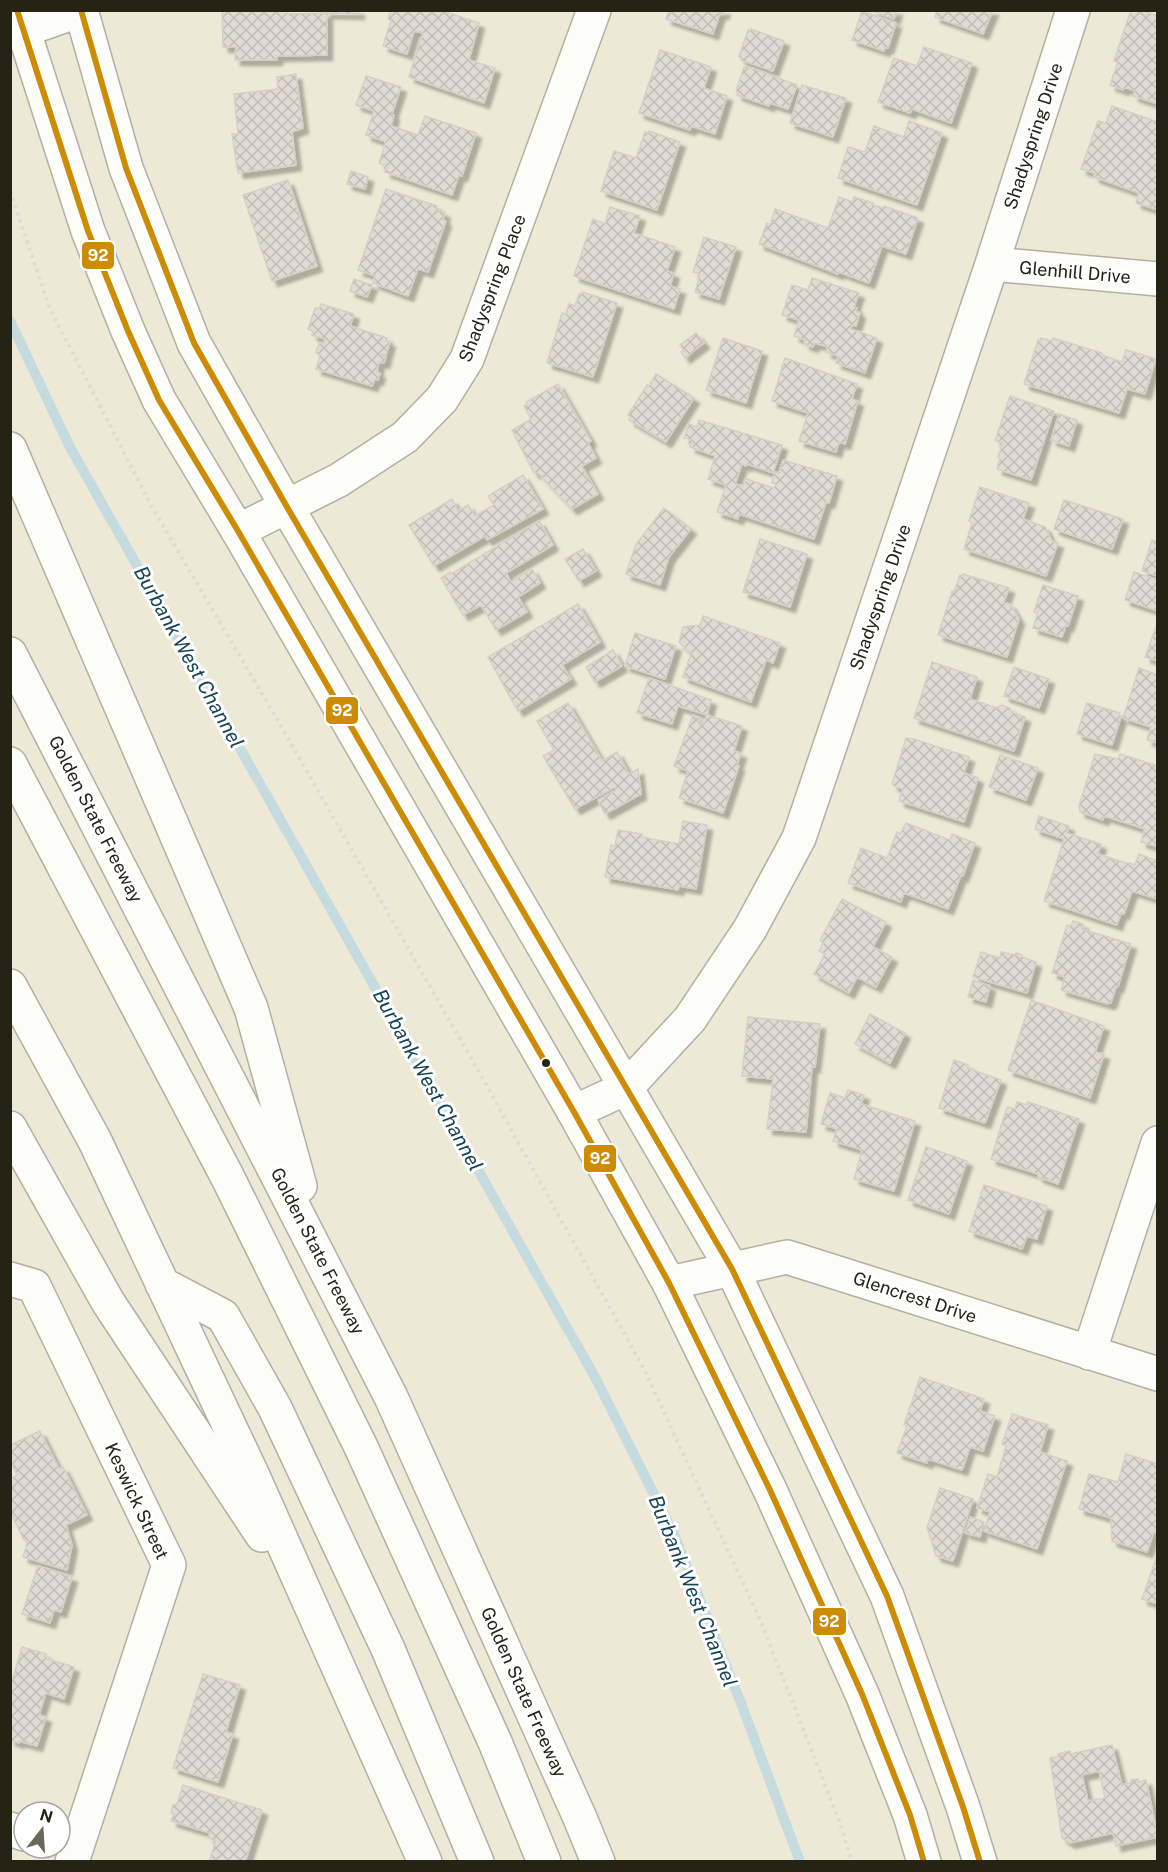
<svg xmlns="http://www.w3.org/2000/svg" width="1168" height="1872" viewBox="0 0 1168 1872" font-family="'Public Sans',sans-serif">
<defs>
<pattern id="building-cross-hatch" width="8" height="8" patternUnits="userSpaceOnUse" patternTransform="scale(1.5)"><rect width="8" height="8" fill="#e2dad5"/><path d="M0 0l8 8M0 8l8-8" fill="none" stroke="#c2bbb6"/></pattern>
<filter id="shadow"><feDropShadow dx="5.5" dy="5.5" stdDeviation="1.5" flood-color="#0004"/></filter>
</defs>
<rect width="100%" height="100%" fill="#eee9d6"/>
<g fill="none" stroke-linecap="round" stroke-linejoin="round">
<!-- stream -->
<path stroke="#c5dbdf" stroke-width="10" d="M10,321L70,447L596,1379L674,1534L741,1703L800,1862"/>
</g>
<!-- building -->
<path fill="url(#building-cross-hatch)" stroke="#d6cec9" stroke-width="1.5" fill-rule="evenodd" filter="url(#shadow)" d="M222,10H287V14L327,13V55L277,56V60H235L236,47H223Z
M325,10H359V14L325,13Z
M391,10H440L479,23L469,60L495,68L484,103L409,77L423,33L414,31L407,54L383,46L391,20L388,19Z
M669,10H725L723,14L720,13L713,34L666,19Z
M870,10H897L894,19Z
M934,10H993L983,34L935,17L937,11Z
M1131,10H1142L1158,16V104L1133,96L1135,91L1124,87L1123,90L1110,85L1118,62L1114,61Z
M862,11L896,23L888,48L885,47L884,51L852,40Z
M751,29L784,41L773,71L741,60L742,58L739,57L748,30L750,31Z
M924,47L972,63L951,123L912,109L910,113L878,102L894,58L917,66Z
M660,50L711,67L704,88L727,96L715,134L691,126L690,130L639,113Z
M746,66L797,85L788,109L770,103L769,106L737,95L738,93L736,91L744,67L746,68Z
M296,74L303,128L292,132L296,165L238,173L232,134H238L234,94L278,89L277,77Z
M366,76L401,87L392,114L394,115L391,126L418,135L425,116L476,133L462,176L459,175L452,195L385,172L387,167L379,163L386,142L366,135L374,111L356,105Z
M802,85L846,98L833,137L790,123Z
M1112,106L1158,122V210L1136,203L1139,193L1094,177L1095,173L1081,169L1098,121L1106,123Z
M909,121L942,133L917,205L838,178L848,147L865,152L874,126L904,137Z
M649,131L680,142L657,210L601,191L614,151L636,158L645,132L648,133Z
M351,171L368,177L365,189L347,184Z
M288,180L317,266L272,281L243,195Z
M386,189L437,206L436,209L445,213L443,220L446,221L428,272L418,269L408,296L373,283L375,276L358,270Z
M839,197L853,202L854,197L873,203L872,205L883,208L884,206L918,218L906,254L882,246L869,283L839,272L838,274L759,244L767,223L770,225L775,209L828,228Z
M610,207L640,216L634,233L675,247L667,271L674,273L670,286L680,289L674,309L574,276L593,219L605,224Z
M704,237L736,247L719,299L695,292L700,274L693,272Z
M812,278L859,293L854,307L857,308L856,311L860,313L856,326L852,325L851,329L877,338L865,373L836,363L838,356L826,352L828,347L814,343L813,347L804,344L805,340L794,336L799,320L782,315L792,285L808,290Z
M354,279L372,285L367,297L350,291Z
M582,292L617,303L593,377L547,363L562,313L566,314L569,304L575,306L579,294H582Z
M321,304L354,314L350,326L387,338L386,341L390,342L386,355L382,354V356L386,357L384,363L379,362L377,372L380,373L378,380L375,379L372,386L316,369L320,355L316,353L319,343L324,344L325,339L312,335L313,331L308,329L315,308L319,309Z
M696,333L704,343L685,358L681,352L684,351L680,345Z
M723,338L762,351L746,403L706,390Z
M1041,338L1052,341L1053,338L1102,353V355L1122,362L1126,350L1156,359L1145,394L1127,389L1119,413L1024,384L1038,340L1040,341Z
M785,358L857,384L852,399L858,401L845,444L839,442L836,452L799,441L808,413L772,401Z
M656,374L694,398L666,442L629,420L631,417L628,415L647,385L649,386Z
M558,384L591,441L588,443L596,458L582,466L598,494L572,509L537,472L534,473L512,430L531,419L524,406L527,404L526,402Z
M1010,396L1054,411L1031,480L997,469L1000,458L998,457L1003,443L995,441Z
M1059,414L1077,420L1069,446L1051,440Z
M699,420L782,445L773,473L747,464L746,466L742,464L735,484L743,486L746,479L774,488L776,484L772,483L775,472L779,473L783,460L837,476L829,503L826,502L814,539L739,514L738,519L717,512L726,485L708,479L715,456L690,447L693,440L684,438L689,424L697,427Z
M523,475L543,509L487,540L485,536L434,566L409,525L452,499L458,511L468,505L475,516L494,505L488,496Z
M980,487L1029,503L1023,519L1045,527L1052,541L1058,543L1046,576L964,549L972,523L969,521Z
M1064,500L1123,519L1112,549L1054,529Z
M664,508L691,529L669,557L660,585L626,574L636,544Z
M539,521L553,545L506,573L511,582L532,569L540,583L518,597L527,612L496,630L481,605L463,615L441,578L450,572L451,574Z
M760,539L807,554L790,607L743,592Z
M1152,540L1158,542V576L1142,571Z
M583,549L596,571L579,581L565,559Z
M1134,572L1158,580V611L1125,600Z
M963,574L1009,588L1004,602L1010,604L1019,619L1007,657L938,635L952,591L954,592L960,575L962,576Z
M1043,585L1078,596L1068,626L1066,625L1062,637L1033,628L1037,616V613L1034,612Z
M578,604L600,642L562,665L571,679L518,711L488,657Z
M703,616L780,643L773,663L766,660L751,702L683,677L691,654L679,642L683,627L700,625Z
M1158,621V661L1145,657Z
M635,633L676,646L665,679L625,666Z
M613,650L622,666L595,682L586,667Z
M932,662L977,677L970,699L997,708L1002,705L1010,708L1011,712L1025,717L1014,751L914,718Z
M1014,667L1049,679L1039,708L1004,696Z
M1139,668L1158,675V743L1147,740L1151,727L1123,718Z
M649,678L711,700L707,715L678,706L672,724L637,713Z
M568,703L602,761L617,752L629,774L638,769L641,794L605,814L598,800L616,790L615,787L575,809L543,756L554,750L537,721Z
M1087,703L1120,713L1119,716L1121,717L1112,745L1077,734Z
M693,715L699,718L698,722L704,724L707,715L742,726L734,751L741,753L737,765L739,766L723,813L679,798L688,771L674,766Z
M906,738L910,739L911,738L969,757L964,773L978,778L964,822L899,801L903,789L894,786V785L892,784Z
M1095,754L1118,759L1120,754L1158,766V847L1141,842L1145,829L1104,816L1103,820L1080,812L1079,806Z
M1000,755L1038,768L1026,800L989,787Z
M1039,816L1069,826L1067,833L1101,844L1098,854L1129,864V863L1135,865L1139,854L1158,861L1157,899L1132,891L1124,914L1121,913L1117,925L1044,901L1064,839L1035,829Z
M683,821L707,825L696,889L679,886L678,890L605,877L611,845L615,846L618,830L642,834L641,837L679,844Z
M906,823L950,840L952,834L975,843L963,876L961,875L948,909L904,893L901,902L848,883L861,848L887,858L897,832L900,834Z
M842,899L886,922L873,947L892,957L876,987L857,977L849,993L814,974L825,954L819,951L823,943L820,940Z
M1073,921L1083,924L1082,929L1131,944L1118,987H1116L1111,1003H1108V1004L1061,990L1065,977L1052,973L1067,925L1071,926Z
M981,952L1000,958L1001,952L1015,955L1016,953L1022,955V957L1036,962L1027,993L973,977Z
M973,980L990,986L986,1002L968,997Z
M1031,1000L1104,1026L1095,1052L1104,1054L1090,1098L1008,1070Z
M870,1014L905,1033L890,1063L855,1044Z
M748,1017L820,1024L815,1067H812L806,1132L767,1129L773,1079L742,1076Z
M954,1060L968,1065L967,1068L1001,1080L985,1123L939,1108Z
M848,1090L864,1095L861,1104L915,1121L894,1191L854,1179L862,1150L833,1141L837,1129L821,1124L830,1093L845,1098Z
M1017,1102L1027,1105L1028,1102L1079,1119L1058,1184L1038,1177V1174L991,1159L1007,1107L1015,1109Z
M926,1147L967,1161L949,1214L908,1200Z
M984,1185L1047,1206L1037,1239L1027,1236L1022,1249L969,1231Z
M920,1377L984,1399L980,1411L995,1416L983,1451L970,1447L962,1470L928,1459L927,1463L897,1453L907,1426L904,1425Z
M1012,1414L1048,1425L1040,1452L1067,1461L1037,1549L984,1531L990,1512L977,1508L988,1474L997,1477L1006,1446L1002,1444Z
M40,1431L59,1469L63,1467L87,1515L66,1525L72,1545L67,1570L23,1557L28,1540H24L10,1511V1479L17,1475L10,1460V1445Z
M1126,1454L1158,1464V1530L1157,1533L1154,1532L1147,1552L1112,1541L1111,1518L1079,1509L1089,1474L1118,1482Z
M940,1488L973,1499L953,1561L936,1556L927,1527Z
M970,1517L984,1522L980,1537L965,1533Z
M1158,1553V1604L1142,1599Z
M38,1566L72,1577L61,1612L54,1610L50,1623L22,1614Z
M22,1647L46,1654L45,1658L74,1667L64,1699L46,1693L39,1715L46,1717L37,1746L19,1741V1743L10,1740V1677L13,1678Z
M203,1674L240,1685L226,1732L233,1734L218,1782L173,1768Z
M1112,1745L1122,1785L1131,1783V1780L1138,1779L1139,1782L1146,1780L1158,1837L1116,1846L1113,1833L1070,1843L1062,1838L1050,1758L1059,1756L1058,1754L1070,1751V1754ZM1099,1771L1105,1798L1088,1801L1082,1775Z
M183,1785L262,1810L245,1862H209L216,1840L208,1838L210,1833L171,1821L174,1814L171,1813L173,1805L177,1804Z"/>
<g fill="none" stroke-linecap="round" stroke-linejoin="round">
<!-- minor casing -->
<g stroke="#b3afa1" stroke-width="36">
<path id="minor" d="M24,30L81,10
M992,264L1158,279
M238,531L339,480L405,437L442,399L467,359L594,10
M574,1112L626,1088L690,1019L750,929L799,838L992,264L1073,10
M10,1279L34,1286L169,1565L72,1862
M669,1283L787,1257L1158,1374
M1089,1353L1158,1143
M10,1829L24,1834"/>
</g>
<!-- major casing -->
<g stroke="#b3afa1" stroke-width="36">
<path id="major" d="M17,10L88,231L128,331L159,400L238,531L574,1112L669,1283L770,1490L862,1694L910,1815L924,1862
M81,10L126,168L194,343L287,507L732,1269L887,1596L963,1807L980,1862"/>
</g>
<!-- highway casing -->
<g stroke="#b3afa1" stroke-width="36">
<path id="highway" d="M10,449L251,1008L300,1186
M10,654L391,1397L580,1818L598,1862
M10,764L228,1178L361,1447L495,1742L544,1862
M10,986L95,1141L253,1476L425,1862
M10,1128L108,1302L262,1535
M162,1284L223,1316L275,1408L388,1649L477,1862"/>
</g>
<!-- path -->
<path stroke="#dddbd6" stroke-width="4" stroke-dasharray="3 4.5" stroke-linecap="butt" d="M10,191L50,309L152,507L278,721L483,1079L645,1371L761,1622L840,1823L852,1862"/>
<!-- minor -->
<use href="#minor" stroke="#fcfcf9" stroke-width="33"/>
<!-- major -->
<use href="#major" stroke="#fcfcf9" stroke-width="33"/>
<!-- highway -->
<use href="#highway" stroke="#fcfcf9" stroke-width="33"/>
<!-- bus-1 casing -->
<g stroke="#fff" stroke-width="10">
<path id="bus-1" d="M17,10L88,231L128,331L159,400L238,531L574,1112L669,1283L770,1490L862,1694L910,1815L924,1862
M81,10L126,168L194,343L287,507L732,1269L887,1596L963,1807L980,1862"/>
</g>
<!-- bus-1 -->
<use href="#bus-1" stroke="#cd8c04" stroke-width="6"/>
</g>
<!-- markers -->
<circle fill="#262315" stroke="#fff" stroke-width="2" cx="546" cy="1063" r="5"/>
<g text-anchor="middle" dominant-baseline="central" stroke-width="6" stroke-linejoin="round" paint-order="stroke">
<!-- street labels -->
<g font-size="18" fill="#262315" stroke="#fff">
<text transform="translate(1033 136) rotate(-72)">Shadyspring Drive</text>
<text transform="translate(1075 272) rotate(5)">Glenhill Drive</text>
<text transform="translate(492 288) rotate(-69)">Shadyspring Place</text>
<text transform="translate(880 597) rotate(-71)">Shadyspring Drive</text>
<text transform="translate(96 819) rotate(63)">Golden State Freeway</text>
<text transform="translate(318 1251) rotate(63)">Golden State Freeway</text>
<text transform="translate(915 1297) rotate(18)">Glencrest Drive</text>
<text transform="translate(137 1501) rotate(65)">Keswick Street</text>
<text transform="translate(524 1692) rotate(66)">Golden State Freeway</text>
</g>
<!-- water labels -->
<g font-size="20" font-style="italic" fill="#154555" stroke="#fff">
<text transform="translate(189 657) rotate(61)">Burbank West Channel</text>
<text transform="translate(428 1080) rotate(61)">Burbank West Channel</text>
<text transform="translate(693 1591) rotate(68)">Burbank West Channel</text>
</g>
</g>
<g stroke="#fff" stroke-width="2">
<rect x="81" y="241" width="34" height="29" rx="6" fill="#cd8c04"/>
<rect x="325" y="696" width="34" height="29" rx="6" fill="#cd8c04"/>
<rect x="583" y="1144" width="34" height="29" rx="6" fill="#cd8c04"/>
<rect x="812" y="1607" width="35" height="29" rx="6" fill="#cd8c04"/>
</g>
<g font-size="16" text-anchor="middle" font-weight="bold" fill="#fff">
<text x="98" y="261">92</text>
<text x="342" y="716">92</text>
<text x="600" y="1164">92</text>
<text x="829" y="1627">92</text>
</g>
<!-- border -->
<rect width="1168" height="1872" fill="none" stroke="#262315" stroke-width="24"/>
<!-- north arrow -->
<g transform="translate(42 1830) rotate(17)"><circle r="28" fill="#ffffff" stroke="#a8a7a1" stroke-width="1.5"/>
<path d="M0-4.5L10 22L0 15L-10 22Z" fill="#6c6859"/>
<text y="-9" font-size="16" font-weight="bold" text-anchor="middle" fill="#262315">N</text>
</g>
</svg>
